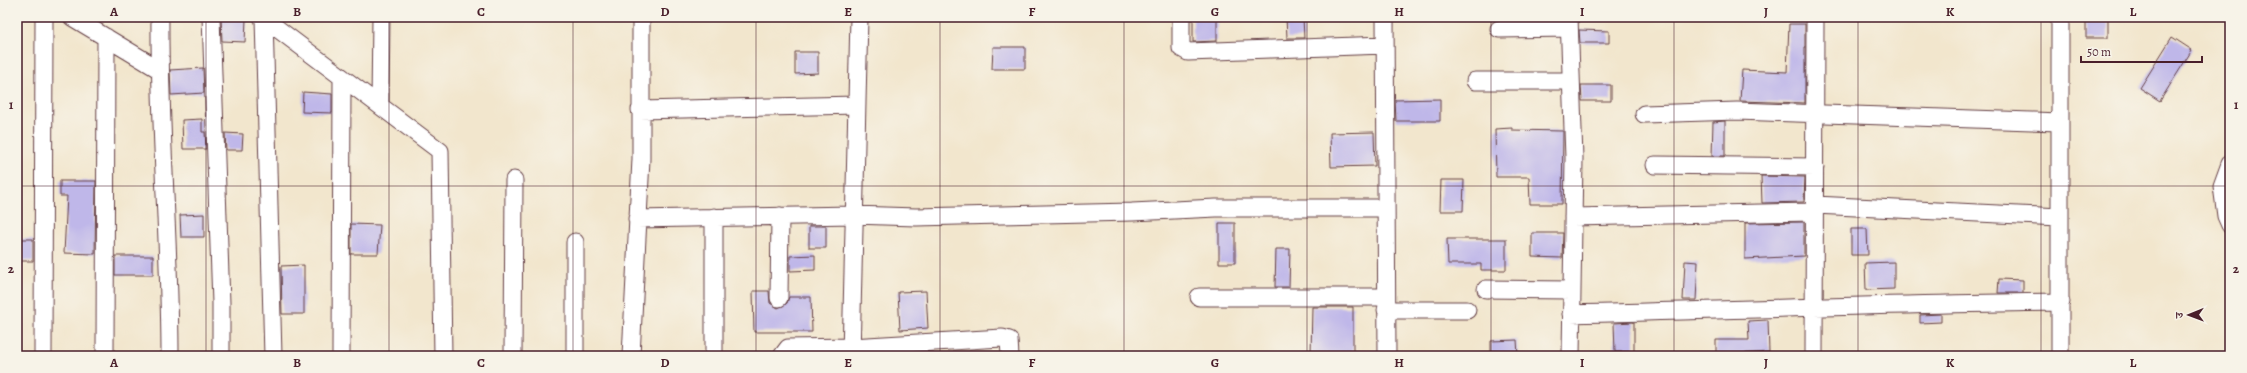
<svg xmlns="http://www.w3.org/2000/svg" width="2247" height="373" viewBox="0 0 2247 373" font-family="Alegreya,'Noto Serif Devanagari',serif">
<rect width="100%" height="100%" fill="#f7f3e8"/>
<filter id="ink" filterUnits="userSpaceOnUse"><feTurbulence type="fractalNoise" baseFrequency=".025" numOctaves="2"/><feDisplacementMap in="SourceGraphic" scale="8" xChannelSelector="R" yChannelSelector="G"/><feConvolveMatrix kernelMatrix="1 2 1 2 8 2 1 2 1" color-interpolation-filters="sRGB"/></filter>
<filter id="wash" filterUnits="userSpaceOnUse"><feTurbulence type="fractalNoise" baseFrequency=".012" numOctaves="4" result="noise"/><feDisplacementMap in="SourceGraphic" scale="16" xChannelSelector="R" yChannelSelector="G"/><feGaussianBlur stdDeviation="0.9" result="paint"/><feColorMatrix in="noise" values="0 0 0 0 0 0 0 0 0 0 0 0 0 0 0 0 0 1.4 0 .05"/><feComposite in="paint" operator="in"/></filter>
<g filter="url(#wash)">
<rect width="100%" height="100%" fill="#f2e6cd"/>
<g id="blocks">
<!-- building -->
<path fill="#bfb7e9" d="M1193,17H1217V41L1193,42Z
M1286,17H1303L1304,38H1287Z
M2086,17H2108V38H2086Z
M221,18L246,19L245,42L222,41Z
M1789,24H1805V103L1740,101L1742,70L1787,72Z
M1579,30L1609,31V43H1580Z
M2172,37L2192,50L2160,101L2140,88Z
M993,47H1025V69H992Z
M795,52H818V73L795,74Z
M203,68L204,93L171,95L170,70Z
M1581,85H1611V101H1582Z
M303,92L332,94V113L302,112Z
M1440,99V121H1396L1395,100Z
M202,119V132H205L206,149H183L182,120Z
M1725,121V156H1712L1713,122Z
M1512,128V130L1563,131L1562,204H1530L1529,177H1496L1495,129Z
M1374,132L1375,166L1331,167L1330,133Z
M225,133L243,134L242,150H226Z
M1761,176L1805,177L1804,202L1762,203Z
M1441,180H1464L1463,211H1440Z
M60,181H96L95,254L64,253L67,196H60Z
M204,214V237H181L180,215Z
M1804,222V256L1745,259V223Z
M1219,223H1235V263H1219Z
M351,224L380,225L378,254H351Z
M809,226H826V248H809Z
M1851,229H1867L1868,255H1851Z
M1532,233H1563L1562,258L1532,257Z
M17,239H33V261H17Z
M1447,239H1506V270H1481V264H1448Z
M1276,249H1290L1289,287H1275Z
M815,255V270L790,271V256Z
M115,256H153V275H115Z
M1685,261L1698,262L1696,300H1683Z
M1894,262V289L1866,290L1865,263Z
M304,265V314H282L281,266Z
M1999,279L2023,280V293H1998Z
M753,291H769L770,303L778,308L787,303L789,297H811L812,332H754Z
M926,291L928,328L900,330L898,292Z
M1312,307H1353V354H1311Z
M1941,314V322L1920,323V315Z
M1768,320L1769,352L1716,355V340H1749L1748,321Z
M1634,322V352H1615L1614,323Z
M1517,340L1518,356H1491V341Z"/>
</g>
</g>
<g filter="url(#ink)">
<use href="#blocks" fill-opacity="0" stroke="#633d43" stroke-width="1"/>
<g fill="none" stroke-linecap="round" stroke-linejoin="round">
<!-- minor casing -->
<g stroke="#633d43" stroke-width="19">
<path id="minor" d="M72,17L160,70
M160,17C159,130 170,243 170,356
M211,17L221,303V356
M262,17L440,151L443,356
M1181,17V48L1188,52L1385,45
M1385,17L1387,356
M1569,17L1574,158L1571,356
M2060,17V356
M264,18L273,356
M1499,29L1569,28
M1475,81H1571
M380,105L381,17
M640,110L857,105
M1644,114L1737,111L2060,122
M2230,164L2222,186L2226,216L2230,225
M1655,165L1815,167
M1815,205L2060,217
M1573,217L1814,212
M637,219L853,215L916,217L1132,212L1216,208H1386
M575,242V356
M1486,289L1572,290
M1199,297H1386
M779,298L780,216
M1386,310H1467
M1571,314C1734,310 1897,304 2061,302
M43,356L44,17
M105,356L106,37
M341,356L342,78
M513,356L514,180
M631,356L641,159V17
M714,356V217
M782,356L788,348L851,347L1002,338L1009,340L1010,356
M851,356L859,17
M1814,356L1815,17"/>
</g>
<!-- minor -->
<use href="#minor" stroke="#fff" stroke-width="17"/>
</g>
</g>
<!-- grid -->
<path fill="none" stroke="#4a1f2b" stroke-width="1" stroke-opacity="0.55" d="M206,17V356M389,17V356M573,17V356M756,17V356M940,17V356M1124,17V356M1307,17V356M1491,17V356M1674,17V356M1858,17V356M2041,17V356M17,186H2230"/>
<!-- margin -->
<rect width="2247" height="373" fill="none" stroke="#f7f3e8" stroke-width="44"/>
<!-- north arrow -->
<g transform="translate(2189 315) rotate(269)" stroke="#f7f3e8" stroke-width="3" paint-order="stroke">
<path d="M0-3L7 15L0 10L-7 15Z" fill="#4a1f2b"/>
<text y="-6" font-size="11" font-weight="bold" text-anchor="middle" fill="#4a1f2b">उ</text>
</g>
<!-- scale -->
<path d="M2081 56v6h121v-6" fill="none" stroke="#4a1f2b" stroke-width="2"/>
<text x="2087" y="56" font-size="12" fill="#4a1f2b" stroke="#f7f3e8" stroke-width="3" paint-order="stroke">50 m</text>
<rect x="22" y="22" width="2203" height="329" fill="none" stroke="#4a1f2b" stroke-width="1.5"/>
<g font-size="13" text-anchor="middle" font-weight="bold" fill="#4a1f2b">
<text x="114" y="16">A</text>
<text x="297" y="16">B</text>
<text x="481" y="16">C</text>
<text x="665" y="16">D</text>
<text x="848" y="16">E</text>
<text x="1032" y="16">F</text>
<text x="1215" y="16">G</text>
<text x="1399" y="16">H</text>
<text x="1582" y="16">I</text>
<text x="1766" y="16">J</text>
<text x="1950" y="16">K</text>
<text x="2133" y="16">L</text>
<text x="11" y="109">1</text>
<text x="2236" y="109">1</text>
<text x="11" y="273">2</text>
<text x="2236" y="273">2</text>
<text x="114" y="367">A</text>
<text x="297" y="367">B</text>
<text x="481" y="367">C</text>
<text x="665" y="367">D</text>
<text x="848" y="367">E</text>
<text x="1032" y="367">F</text>
<text x="1215" y="367">G</text>
<text x="1399" y="367">H</text>
<text x="1582" y="367">I</text>
<text x="1766" y="367">J</text>
<text x="1950" y="367">K</text>
<text x="2133" y="367">L</text>
</g>
</svg>
